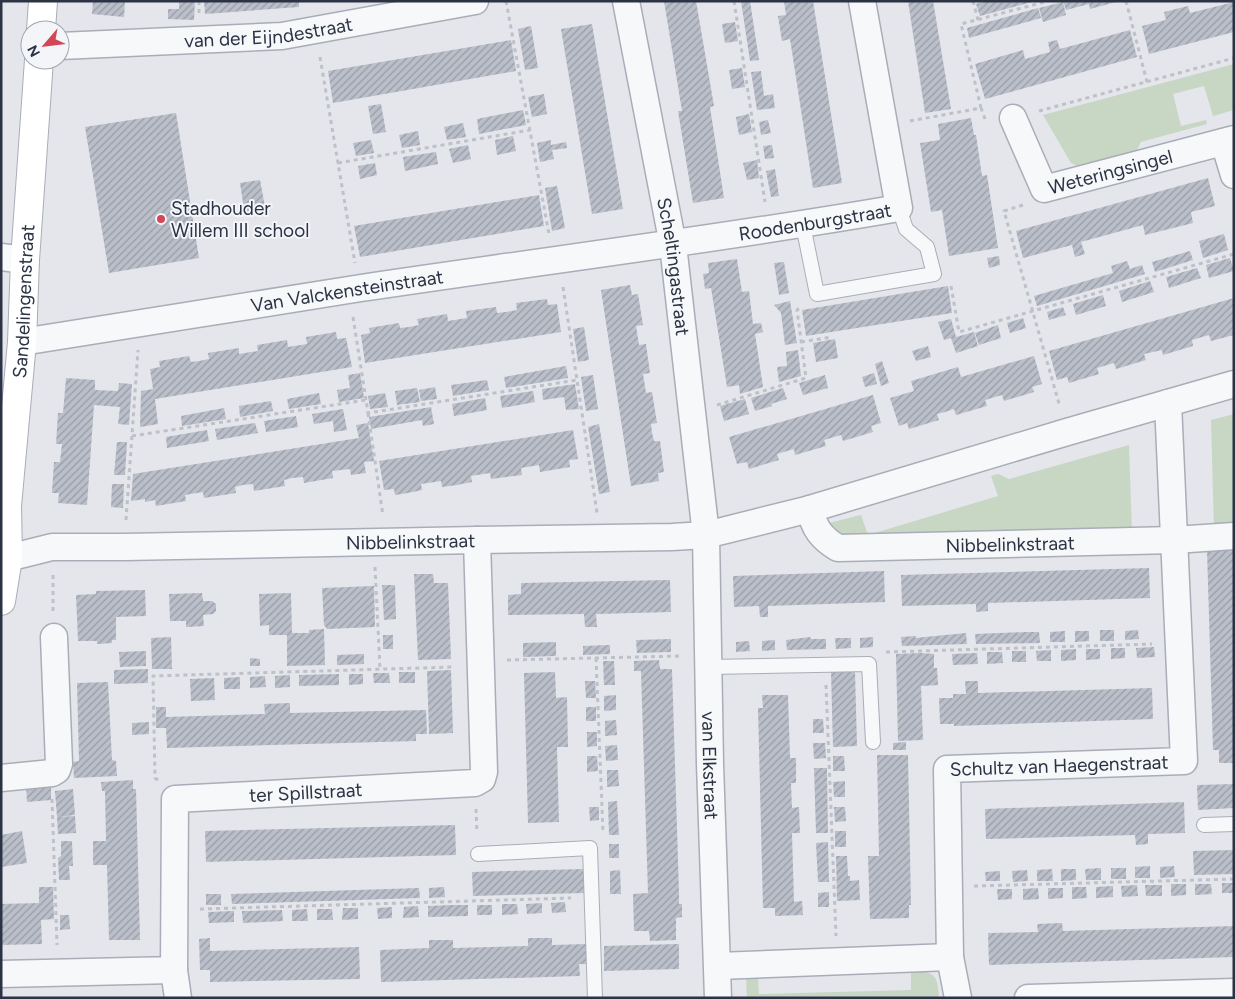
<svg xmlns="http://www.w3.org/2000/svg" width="1235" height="999" viewBox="0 0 1235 999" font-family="Figtree,sans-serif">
<defs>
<pattern id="building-hatch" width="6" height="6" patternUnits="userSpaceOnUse" patternTransform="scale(1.25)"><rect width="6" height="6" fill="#babfca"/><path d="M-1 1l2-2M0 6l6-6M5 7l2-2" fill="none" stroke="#979ca6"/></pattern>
</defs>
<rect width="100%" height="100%" fill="#e4e6ec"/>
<!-- green -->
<path fill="#c8d6c4" d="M1234,64V110L1213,116L1204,86L1173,94L1181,126L1206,120L1207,124L1141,142L1137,150L1077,166L1071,163L1043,115Z
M1234,414V529L1214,530L1211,420Z
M1129,445L1132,533L833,536L829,523L861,515L868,535L998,496L991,476L998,474L1009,479Z
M911,970C934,972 938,974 939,998H747L746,976H758L759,994L911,990Z"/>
<!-- building -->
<path fill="url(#building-hatch)" d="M93,1H125L124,17L92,14Z
M179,1H195L194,20L168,19V9H179Z
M204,1H299V7L205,14Z
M664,1H696L714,106L710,107L724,198L693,203L678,111H682Z
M741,1H750L759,60L750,61Z
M784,1H813L842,183L813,188L790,39L782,41L778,16L786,15Z
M908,1H933L951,109L925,113Z
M987,1H1032V2L980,16L976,4Z
M1063,1H1116V2L1090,9L1089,4L1066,10Z
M1063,2L1066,15L1043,22L1039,8Z
M1234,2V32L1149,54L1142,26L1166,20L1164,12L1188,6L1190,13Z
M1038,8L1041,18L969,38L967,28Z
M735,22L738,41L725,43L722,24Z
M592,24L623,209L592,214L561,29Z
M531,26L538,68L525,70L518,29Z
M1130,30L1137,57L985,99L975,64L1023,50L1025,59L1050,52L1048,42L1057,40L1060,49Z
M511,40L516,71L333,103L328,71Z
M742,68L745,87L732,89L729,70Z
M761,71L764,96L773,94L775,108L757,110L751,72Z
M544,94L547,114L532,117L528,97Z
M381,104L386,132L373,134L368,106Z
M523,110L526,125L479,134L477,119Z
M176,113L199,258L109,273L85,127Z
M749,114L752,132L739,135L736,117Z
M971,118L974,135H976L982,176L987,175L998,248L949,256L942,210L931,212L920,143L940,140L938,124Z
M768,120L771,133L761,135L759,122Z
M463,123L466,137L447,140L444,127Z
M418,131L420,145L402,148L399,135Z
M513,136L516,151L497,155L495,140Z
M371,140L374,153L356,156L353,143Z
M551,140V145L566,142L567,148L552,150L554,159L540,162L537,143Z
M468,145L471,159L453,163L449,149Z
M772,145L774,158L765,159L763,146Z
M436,152L438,164L405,171L403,157Z
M757,160L759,178L747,180L743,163Z
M375,163L377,175L360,179L358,166Z
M775,169L779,196L771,197L766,171Z
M1208,178L1215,206L1191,212L1193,223L1145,235L1143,225L1081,242L1085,254L1075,257L1072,245L1023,258L1016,231Z
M260,180L266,212L245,216L240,183Z
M557,186L565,228L552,231L545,188Z
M539,195L544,226L360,257L354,226Z
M1224,234L1228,250L1203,258L1199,241Z
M1190,251L1193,260L1155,272L1152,262Z
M999,256L1000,265L989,268L987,258Z
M1230,258L1234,271L1209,278L1206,265Z
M737,259L742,292L749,291L753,324L761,323L763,332L755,334L763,387L740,394L739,385L727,387L711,288L705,289L703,274L709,273L708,263Z
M1127,261L1130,269L1142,265L1145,274L1037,306L1034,296L1113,273L1111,266Z
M784,262L789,293L779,295L774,263Z
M1197,268L1201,278L1169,288L1166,277Z
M1150,281L1154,292L1122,302L1119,291Z
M630,285L632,295L638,294L643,325L636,326L639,345L646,344L650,373L643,374L646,393L652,392L657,423L651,424L652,433L654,441H660L664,472L658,473L659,481L631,486L601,290Z
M948,286L952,313L806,336L802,310Z
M1103,295L1106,306L1076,315L1073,304Z
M1234,298V335L1211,341L1209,335L1192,340L1193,346L1163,355L1162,350L1144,354L1146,360L1116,369L1114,363L1097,368L1099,374L1069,383L1067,377L1057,380L1049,351Z
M547,299L548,305L557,304L561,332L365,363L361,335L370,333L369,328L399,323L400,328L409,327L419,325L417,319L447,314L448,321L467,318L466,311L496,307L497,313L506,312L517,310L516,303Z
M790,301L797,343L785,345L781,313L774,305Z
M1063,307L1066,315L1049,320L1047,312Z
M1023,318L1026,328L1010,333L1007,323Z
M951,319L956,337L974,332L978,346L956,353L951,338L944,340L938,322Z
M998,325L1001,338L979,345L975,333Z
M584,327L589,360L578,362L573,329Z
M336,332L337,339L346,338L352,367L155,399L158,424L140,427L141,391L153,389L150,369L160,367L159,361L189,356L191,362L199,361L209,359L208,353L239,348V354L258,351L257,345L287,340L288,347L307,344L306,337Z
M835,339L838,358L816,362L813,343Z
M928,346L931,357L916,361L912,351Z
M798,350L801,376L779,382L777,367L787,366L786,352Z
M1034,356L1042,384L1032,387L1034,392L1004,401L1002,395L985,400L987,406L956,415L954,409L945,412L937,414L939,420L909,429L907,423L899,426L890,398L914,391L911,381L958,367L961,377Z
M882,361L889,383L881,386L875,364Z
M566,366L568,378L506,388L504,377Z
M360,373L364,398L339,402L337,390L350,388L348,375Z
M874,373L877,384L865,387L862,377Z
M593,375L598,409L586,411L581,377Z
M825,375L828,388L803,395L799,383Z
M66,378L95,380V390L118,391L119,383L132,384L129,425L118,424L120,407L94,405L87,505L58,503L59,493H52L54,462H60L62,444H56L58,413H63Z
M487,380L489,390L453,396L451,385Z
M575,384L579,409L566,410L564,397L543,400L542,389Z
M435,387L437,399L421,401L419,390Z
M417,388L420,402L397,405L395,391Z
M783,388L787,399L771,404L772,406L755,411L751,398Z
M533,391L535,402L502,408L500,396Z
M319,393L321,404L289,409L287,399Z
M385,393L388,407L370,409L368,396Z
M873,395L881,423L871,426L873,432L843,441L841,435L824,440L826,446L795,455L794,449L777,454L779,460L749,469L747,462L737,464L729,437Z
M485,398L487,410L454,416L452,404Z
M745,399L749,414L724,421L720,406Z
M271,401L273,411L240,417L239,406Z
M431,407L434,424L423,426L422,420L371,429L369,417Z
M224,408L226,419L182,426L181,416Z
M343,409L347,430L334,432L333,421L314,424L312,414Z
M296,416L298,427L266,432L264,421Z
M255,423L258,433L217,440L215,429Z
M368,423L374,461L364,462L366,473L351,475L350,469L332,471L333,478L304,483L303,477L292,478L284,480L285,486L254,491L253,484L243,485L235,487L236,493L204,498L203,492L185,495L186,501L156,506L155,500L145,502V499L131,501L133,474L359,438L356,425Z
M599,424L610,492L599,494L588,427Z
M207,430L209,441L167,448L166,437Z
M573,430L578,459L569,460L570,467L540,472L539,465L521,468L522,475L506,477L491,479L490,473L471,476L472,482L457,485L442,487L441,481L421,484L422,490L408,493L395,495L394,489L384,490L379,461Z
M117,442H127L125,475H114Z
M112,484H124L123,508L111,507Z
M1234,543V763H1219V750H1213L1207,550Z
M1149,568L1150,598L988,603V611L976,612V604L902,606L901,575Z
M884,571L885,602L768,606V617H760L759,606L734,607L733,576Z
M414,574H433L434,583H448L451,659L418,660Z
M670,580L671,612L596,614L597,627H585L584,614L508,615V595L521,594V583Z
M382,585H395L396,619L384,620Z
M374,586L375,627L327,629L324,625L322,588Z
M145,590L146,616L116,617V640H112V643L97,644V641H78L76,595L96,594V591Z
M202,593L203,601H212L216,604V611L213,614L203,615L204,626L186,627V621H170L169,594Z
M291,593L292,633H309V630L324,629L325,665L287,666V635H269V625L260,626L259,594Z
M1100,630H1114V641H1100Z
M1138,630L1139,639L1125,640V631Z
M1065,631V642H1050V632Z
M1075,631H1089V641L1075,642Z
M1026,632H1039L1040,643L976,644L975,634Z
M966,633L967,644L902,646L901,637L916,636L915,638Z
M383,635H393V649H383Z
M171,637L172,669H152L151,638Z
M810,637L811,639H826V649L787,650L786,640Z
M873,637V647L860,648V638Z
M835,638H851V648L836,649Z
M671,639V652L637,653L636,640Z
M775,640V650L762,651V641Z
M749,641L750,651L736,652V642Z
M556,642V656L523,657V643Z
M610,645V654L583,655V646Z
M1154,647L1155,657L1137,658L1136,648Z
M1111,648H1125V658L1111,659Z
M1076,649V660L1061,661V650Z
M1086,649H1100V659L1086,660Z
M1051,650V661H1037L1036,651Z
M146,651V666L120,667L119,652Z
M1012,651H1026V662H1012Z
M987,652H1002L1003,663L987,664Z
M920,653L934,654V668H937L938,685L921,686L923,740L898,741L896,654Z
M977,653L978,664L953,665L952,654Z
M364,654V664L337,665V655Z
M250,658L260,659V666H250Z
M659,660L660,669H672L679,892V904H682V917L676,918V940L650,941L649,931H634L633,894L648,893L641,671H634V661Z
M603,661H614L615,685H604Z
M148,669V683L114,684V670Z
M451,670L453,733L429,734L427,671Z
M399,672H415V683H399Z
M555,672L556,698L567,697L568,747H557L559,822L528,823L524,673Z
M831,672H855L857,746L833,747Z
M373,673H389L390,683H374Z
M339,674V685L299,686V675Z
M349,674H363V684L349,685Z
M290,675V687L275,688V676Z
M265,676L266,687L250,688V677Z
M240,677V689H224V678Z
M214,678L215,700L191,701L190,679Z
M585,681H595L596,698H586Z
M965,681H978V693L1152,688L1153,719L954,726V724H940L939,698H953V694H966Z
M108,682L112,760L116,761L117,776L74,778L73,762L79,761L77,683Z
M616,695V710L604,711V696Z
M762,695H788L790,758H796V783H791L792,808L799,807L800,833H792L794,902L802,901L803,915L775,916V908H763L758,708H763Z
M290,703V713L426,710L427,734H416V741L167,748L166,728H156V707H166V717L265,714L264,704Z
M586,707H596V721H586Z
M813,719H823L824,733H813Z
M616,720L617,735L605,736V721Z
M149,722V734L132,735V723Z
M587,732H597V746L587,747Z
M906,742V750H893V743Z
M813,743H825L826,758L814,759Z
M617,745L618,760L606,761L605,746Z
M877,755H908L911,905H909V918L870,919L868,856H879Z
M587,756H597L598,771L587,772Z
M833,756H844L845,771H833Z
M814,768H827L828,833H816Z
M607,770H618L619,786L607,787Z
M133,780V789H136L140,940H109L107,865H93V841H106L105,791H102L101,782Z
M845,781V797H834L833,782Z
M51,784V800L27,802L26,785Z
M1234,784V808L1198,810L1197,785Z
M73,789L75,815L57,817L55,791Z
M617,801L619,835H609L608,802Z
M1184,802L1185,833L1148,834V844L1136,845L1135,835L986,839L985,809Z
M589,807H599V820L590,821Z
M834,807H845L846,821L835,822Z
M75,816L76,833L58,834L57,817Z
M455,825L456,855L206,862L205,831Z
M22,831L27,863L1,867V835Z
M835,831H846V847H835Z
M61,841H72L73,866H69L70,880H59L58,858L61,856Z
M828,842L829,882H818L816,843Z
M609,844H619V858H609Z
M1234,850V874L1194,875L1193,851Z
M836,856H847L848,876H850V881L859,880L860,900L837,901Z
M1150,866V878H1135V867Z
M1174,866L1175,877L1160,878V867Z
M1101,868V880H1086L1085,869Z
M1111,868H1126V879H1111Z
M584,869V893L473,896L472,872Z
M1052,869L1053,881H1037V870Z
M1061,869H1076V880L1061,881Z
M620,870L621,894H610V871Z
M1027,870L1028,881L1013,882L1012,871Z
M1000,871V881H986L985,872Z
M1222,883H1234V893H1222Z
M1171,884H1186V895L1171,896Z
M1195,884H1211L1212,894L1195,895Z
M1137,885L1138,896L1122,897L1121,886Z
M1145,885H1162V896H1146Z
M1113,886V897L1096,898V887Z
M39,887H53L54,919L41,920L42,944L1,945V904L39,903Z
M444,887L445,897L429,898V888Z
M1072,887H1086L1087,898L1072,899Z
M419,888L420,898L232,904L231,894Z
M1038,888L1039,899L1023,900V889Z
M1048,888H1063V898L1048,899Z
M997,889H1012V899L998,900Z
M829,892V907H818V893Z
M206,894H221V905H206Z
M565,902L566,912L552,913L551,903Z
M542,903V913L527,914L526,904Z
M502,904H517L518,914L502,915Z
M452,905H468V916L428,917V906Z
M477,905H492V915H477Z
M418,906L419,917L403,918L404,907Z
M392,907V918L378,919L377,908Z
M343,908H358V919L342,920Z
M307,909L308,921H292V910Z
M317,909H332L333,920H317Z
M282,910L283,921L243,923L242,911Z
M234,911V922L209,923L208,912Z
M60,915H69L70,929L60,930Z
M1062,923L1063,931L1234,926V957L989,965L988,933L1038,932L1037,924Z
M210,938V951L359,947L360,979L210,982V970H200L199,939Z
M528,938H552V945L587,944V964H579L580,976L381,982L380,950L429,948V940H453V948L528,946Z
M679,944V969L604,971V946Z"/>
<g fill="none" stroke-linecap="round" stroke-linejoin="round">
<!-- lane casing -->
<g stroke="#a9adb7" stroke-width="16">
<path id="lane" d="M803,225L817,294L934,274L927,247L906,229L899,208
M708,667L869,664L873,742
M1204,825L1234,824
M478,854L590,848L595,998"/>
</g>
<!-- street casing -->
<g stroke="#a9adb7" stroke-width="29">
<g id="street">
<path id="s1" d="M626,1L673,245L706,535L710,764L718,998"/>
<path id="s2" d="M60,46L282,36L475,1"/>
<path id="s3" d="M1013,118L1044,189L1234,139"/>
<path d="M1224,142L1234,175"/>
<path d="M1,257L25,260"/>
<path id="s4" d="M22,342C135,325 248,305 361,288C541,261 721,239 899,208L862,1"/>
<path id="s5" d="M810,509C814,528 821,538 838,548L1174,540L1234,536"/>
<path id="s6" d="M8,558L52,547H124L477,540L672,537L706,535L810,509L1067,432L1234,384"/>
<path d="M1,778L52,773L57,770L59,764L54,637"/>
<path d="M718,966L950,957"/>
<path d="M174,970L178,998"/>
<path id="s7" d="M1,974L174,970L175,799L475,783L482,779L484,772L477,540"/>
<path id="s8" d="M958,998L950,957L947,769L1184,761L1168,403"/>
<path d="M1028,998L1234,992"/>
</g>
</g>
<!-- secondary casing -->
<g stroke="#a9adb7" stroke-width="30">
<g id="secondary">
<path d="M41,30L43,1"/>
<path id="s9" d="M1,601L8,558L7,506L22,342L25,260L39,60"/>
</g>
</g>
<!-- path -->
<path stroke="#bec1c7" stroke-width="3" stroke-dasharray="4 4" stroke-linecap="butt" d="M199,1V13
M506,1L549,234
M734,1L765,202
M973,1L978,20
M1126,1L1147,82
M320,57L355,263
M981,108L961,24L1048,1
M1039,111L1234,58
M910,121L981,108L985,119
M338,163L530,130
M1023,205L1004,211L1060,407
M951,286L959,332L1234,254
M563,287L597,513
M353,317L366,400
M801,342L832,337
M717,405L806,378L797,310L801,307
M368,413L383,516
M132,436L366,400L368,413L577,380
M126,520L138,350
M375,567L380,669
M53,575V612
M886,652L1152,644
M596,658L603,832
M507,660L681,656
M826,685L836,936
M158,780L155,778L153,676L453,667
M52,799L57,945
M476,809L477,833
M974,886L1234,879
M200,909L571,898"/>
<!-- lane -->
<use href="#lane" stroke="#f7f8fa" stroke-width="14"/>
<!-- street -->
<use href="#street" stroke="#f7f8fa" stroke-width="26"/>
<!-- secondary -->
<use href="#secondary" stroke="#fff" stroke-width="28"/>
</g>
<!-- markers -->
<circle fill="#d24756" stroke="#f3f5f9" stroke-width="2" cx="161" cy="219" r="5"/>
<g text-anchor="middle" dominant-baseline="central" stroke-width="4" stroke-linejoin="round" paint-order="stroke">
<!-- street labels -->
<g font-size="19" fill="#2b3345" stroke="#f3f5f9">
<text stroke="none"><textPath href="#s2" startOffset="209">van der Eijndestraat</textPath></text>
<text stroke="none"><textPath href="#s3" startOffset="146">Weteringsingel</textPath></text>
<text stroke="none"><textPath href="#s4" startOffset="802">Roodenburgstraat</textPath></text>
<text stroke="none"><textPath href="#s1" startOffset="270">Scheltingastraat</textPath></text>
<text stroke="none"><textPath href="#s4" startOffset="329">Van Valckensteinstraat</textPath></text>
<text stroke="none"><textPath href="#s9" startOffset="301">Sandelingenstraat</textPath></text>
<text stroke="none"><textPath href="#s6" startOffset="404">Nibbelinkstraat</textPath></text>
<text stroke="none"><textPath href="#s5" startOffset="222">Nibbelinkstraat</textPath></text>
<text stroke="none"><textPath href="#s1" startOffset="771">van Elkstraat</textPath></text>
<text stroke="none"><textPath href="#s8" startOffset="342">Schultz van Haegenstraat</textPath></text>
<text stroke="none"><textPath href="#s7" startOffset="475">ter Spillstraat</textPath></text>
</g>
<!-- poi labels -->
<g font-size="19" fill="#2b3345" stroke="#f3f5f9" text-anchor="start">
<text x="171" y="208">Stadhouder<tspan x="171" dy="22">Willem III school</tspan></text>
</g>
</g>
<!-- border -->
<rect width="1235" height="999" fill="none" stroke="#2b3345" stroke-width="5"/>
<!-- north arrow -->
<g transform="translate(45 45) rotate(242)"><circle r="24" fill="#f3f5f9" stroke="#a3a7b1"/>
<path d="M0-4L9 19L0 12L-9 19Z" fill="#d24756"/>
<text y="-8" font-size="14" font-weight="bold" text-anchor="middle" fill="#2b3345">N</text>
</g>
</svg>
